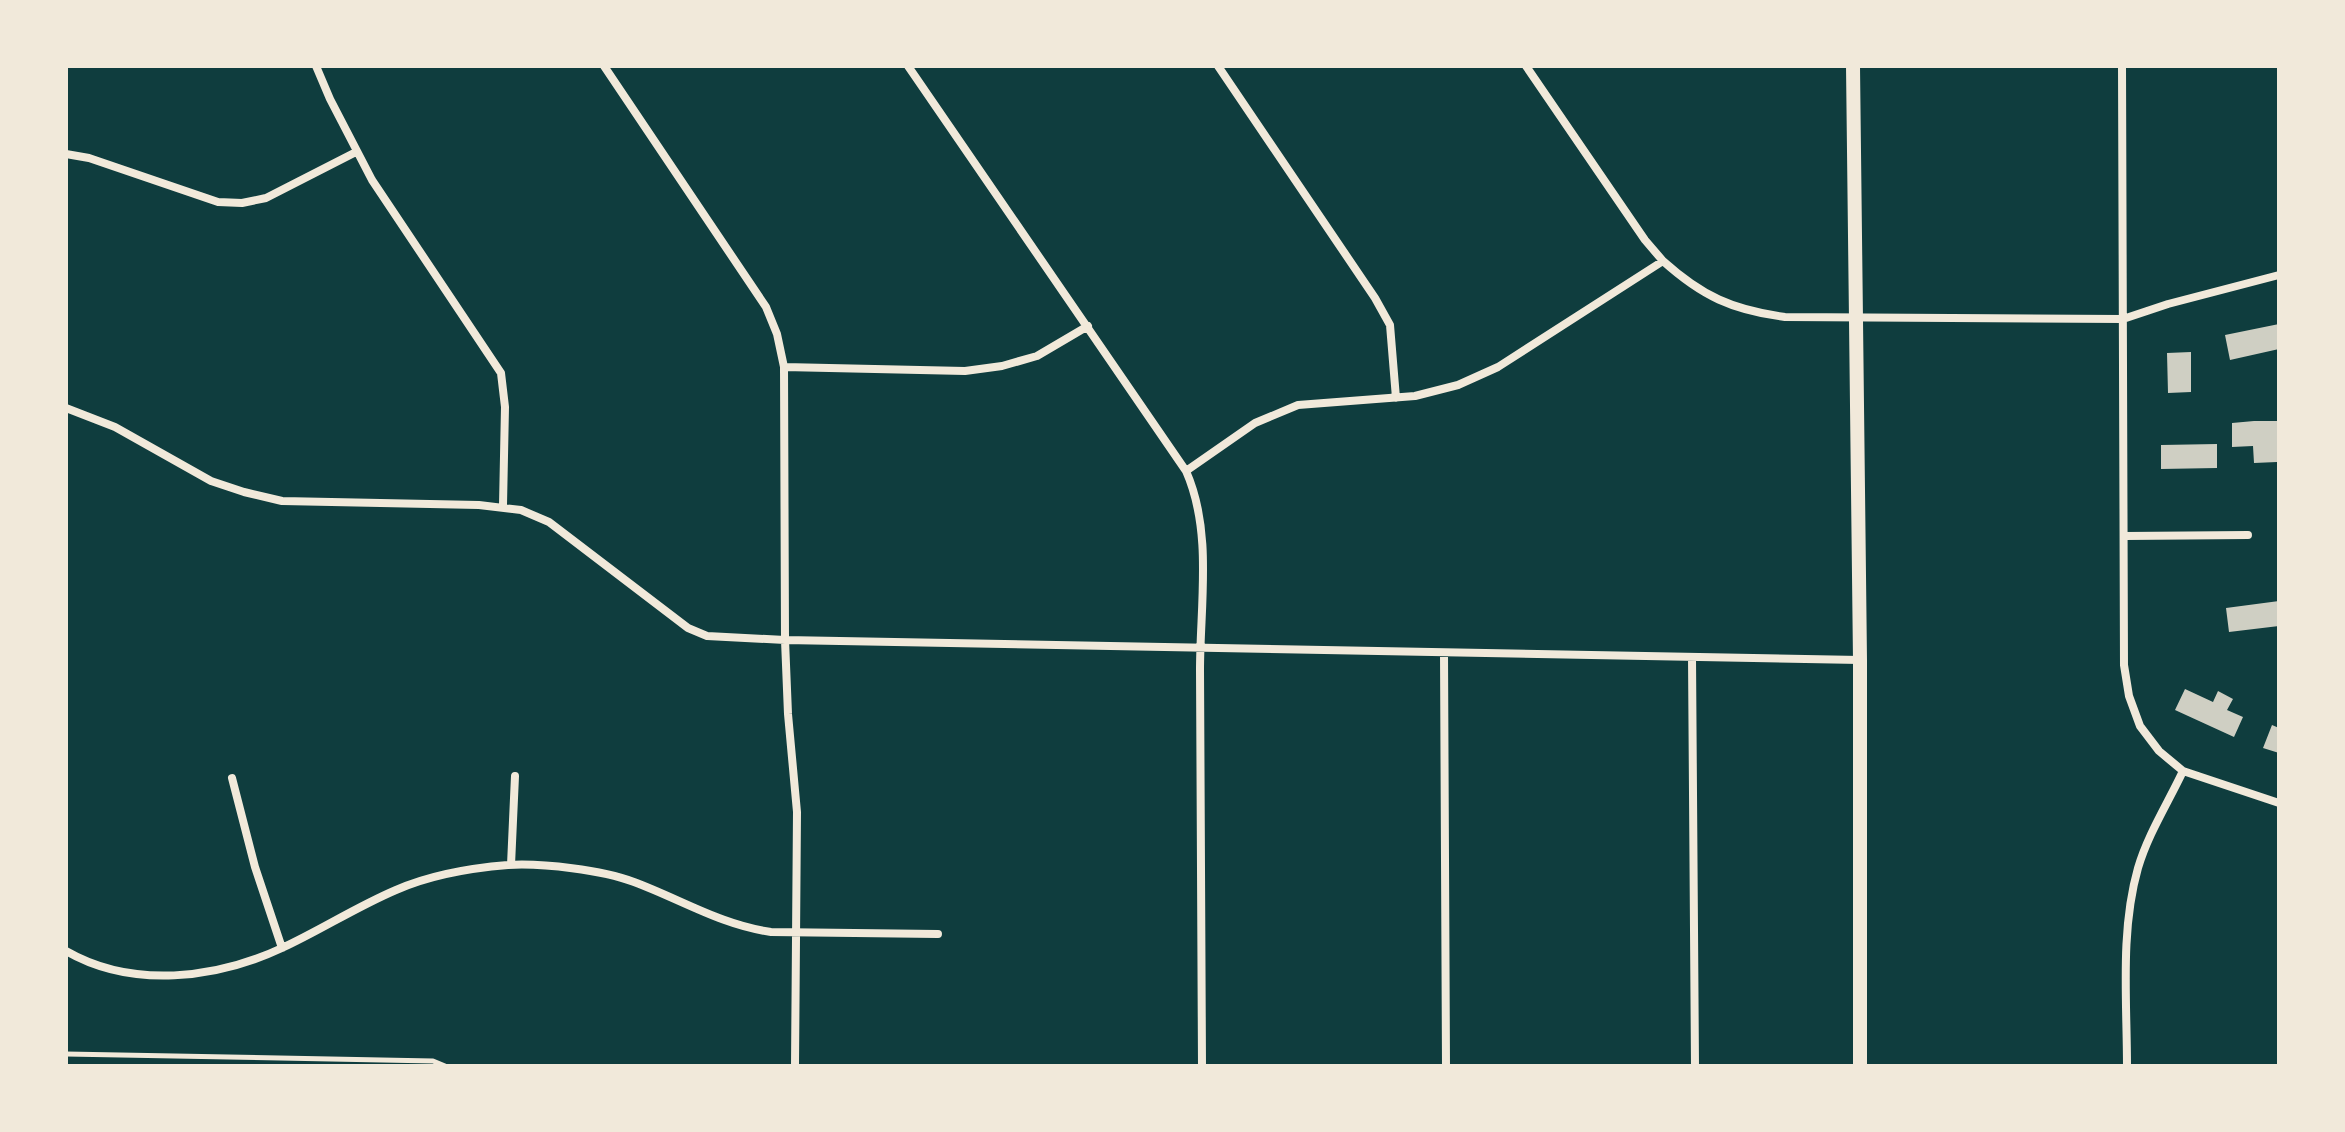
<svg xmlns="http://www.w3.org/2000/svg" width="2345" height="1132" viewBox="0 0 2345 1132" font-family="'PT Sans Narrow',sans-serif">
<rect width="100%" height="100%" fill="#0f3d3e"/>
<!-- building -->
<path fill="#cfcfc3" d="M2279,324V349L2230,360L2225,335Z
M2191,352V392L2168,393L2167,353Z
M2254,421H2277V462L2254,463L2253,446L2232,447V423Z
M2217,444V468L2161,469V445Z
M2279,601V626L2229,632L2226,608Z
M2185,689L2213,702L2218,691L2233,699L2227,710L2243,717L2234,737L2175,710Z
M2272,725L2279,728V753L2263,748Z"/>
<g fill="none" stroke-linecap="round" stroke-linejoin="round">
<!-- service -->
<path stroke="#f1e9da" stroke-width="5" d="M66,1054L433,1061L445,1066"/>
<!-- minor -->
<path stroke="#f1e9da" stroke-width="8" d="M316,66L330,99L372,180L501,373L505,407L503,505
M604,66L766,307L777,334L784,367L785,640L788,714L797,812L795,1066
M908,66L1186,471C1213,532 1200,605 1200,670C1201,802 1202,934 1202,1066
M1218,66L1375,298L1390,325L1396,398
M1526,66L1645,240L1663,261
M2122,66L2124,665L2129,696L2140,726L2159,751L2183,771L2279,803
M66,154L89,158L218,202L242,203L266,198L356,152
M784,367L965,371L1002,366L1037,356L1088,326
M66,408L115,427L211,481L244,492L282,501L479,505L521,510L549,522L688,628L707,636L785,640L1860,660
M1186,471L1255,423L1298,405L1415,396L1458,385L1498,367L1663,261C1702,296 1732,310 1785,317L2123,319L2168,304L2279,275
M2125,536L2248,535
M1444,653L1446,1066
M1692,657L1695,1066
M232,778L255,867L282,948
M511,865L515,776
M66,951C132,989 216,979 282,948C321,930 356,907 396,890C430,875 471,868 508,865C543,863 602,870 634,882C680,899 721,925 771,932L938,934
M2127,1066C2127,1001 2120,931 2138,868C2148,834 2168,803 2183,771"/>
<!-- tertiary -->
<path stroke="#f1e9da" stroke-width="14" d="M1853,66L1860,660V1066"/>
</g>
<!-- border -->
<rect width="2345" height="1132" fill="none" stroke="#f1e9da" stroke-width="136"/>
</svg>
